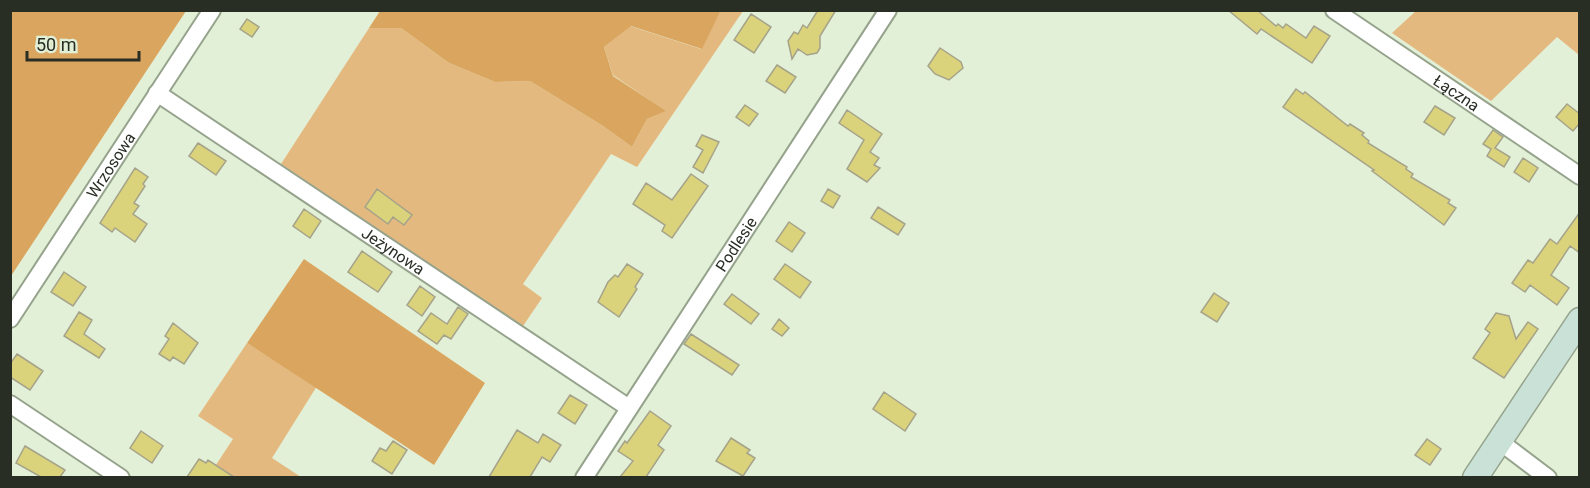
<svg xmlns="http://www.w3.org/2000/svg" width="1590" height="488" viewBox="0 0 1590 488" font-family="Roboto,sans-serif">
<rect width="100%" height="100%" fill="#e2f0d8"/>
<!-- green -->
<path fill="#e4b980" d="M1417,10L1579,11V55L1557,37L1491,101L1392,33Z
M720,11H743L637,167L611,154L523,284L542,298L521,329L281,164L369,28H401L449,63L495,82L530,81L603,126L632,147L647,119L665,111L613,75L604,47L630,26L701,49Z
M247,343L317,386L272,458L301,477H208L233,439L198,416Z"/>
<!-- forest -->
<path fill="#daa65f" d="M11,10L186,11L11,276L10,11Z
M380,11L720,10V12L702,49L631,26L604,47L613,76L666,111L647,119L632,147L603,126L530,81L495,82L449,63L401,28H369Z
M304,259L485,383L434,465L247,343Z"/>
<!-- building -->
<path fill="#dbd27c" stroke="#a5a389" stroke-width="1.5" d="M818,10H836L820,36V48L817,53L807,55L798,49L792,59L788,41L794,32L798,34L803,25L807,28Z
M1228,10H1257L1276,26L1278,24L1283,28L1286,24L1306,38L1314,26L1330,36L1312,63L1261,29L1257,34Z
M751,14L771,27L754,53L734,40Z
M247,19L259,27L252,37L240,29Z
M940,48L961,62L963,68L949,80L935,74L928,66Z
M777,65L796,77L785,93L766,81Z
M1296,89L1303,94L1305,92L1348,126L1350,124L1364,133L1362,135L1369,141L1368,143L1407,167L1406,169L1413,174L1411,177L1450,200L1448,203L1456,208L1444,225L1372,171L1374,170L1283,107Z
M1567,104L1580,114V123L1573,131L1556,117Z
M745,105L758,114L749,126L736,117Z
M1435,106L1455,118L1444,135L1424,122Z
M847,110L882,134L870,152L879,158L874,165L880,168L867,182L847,169L864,140L839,123Z
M1493,130L1503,137L1495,148L1510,157L1504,167L1487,156L1491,149L1483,144Z
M702,135L719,142L703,173L693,167L703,150L696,146Z
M198,143L226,161L216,175L189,156Z
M1523,158L1538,168L1529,182L1514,172Z
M135,168L148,177L143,184L145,186L134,203L139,206L133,214L147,224L135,242L115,228L112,232L100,223Z
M691,174L708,186L672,238L662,231L665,225L633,204L646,183L672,200Z
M377,189L412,215L404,225L393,217L388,224L365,207Z
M828,189L840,196L833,208L821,201Z
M878,207L905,224L898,235L871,218Z
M304,209L321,221L310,238L293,226Z
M1580,212V253L1570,246L1551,275L1569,288L1557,305L1530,285L1525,292L1512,283L1528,260L1533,263L1550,239L1557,244Z
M789,222L805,233L792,252L776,241Z
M362,251L392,272L378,292L348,272Z
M627,264L643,274L635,287L637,289L619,317L598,302L608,282L615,275L618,277Z
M785,264L811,282L800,298L774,279Z
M64,272L86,287L73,306L51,292Z
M420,286L435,297L422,316L407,305Z
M1214,293L1229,303L1217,322L1201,312Z
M732,294L759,314L751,324L724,304Z
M458,307L468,314L451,339L444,335L437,344L418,331L431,313L447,324Z
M79,312L92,320L84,334L105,349L99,358L64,336Z
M1496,313L1509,316L1516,339L1528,322L1538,329L1504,378L1473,358L1490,333L1485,329Z
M779,319L789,328L782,336L772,329Z
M173,323L198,343L184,364L173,357L170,361L159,354L169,339L165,336Z
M691,334L739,365L732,375L684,344Z
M17,354L43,371L30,390L10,377V364Z
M884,392L916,414L905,431L873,409Z
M570,395L587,405L575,424L558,413Z
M650,411L671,426L658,445L664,450L646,477H620L633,461L618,451L625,441L627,443Z
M517,430L538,443L543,434L561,445L550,462L542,457L530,477H489Z
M141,431L163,446L152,463L130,448Z
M731,438L750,450L747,453L755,458L743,476L716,461Z
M1427,439L1441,449L1430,465L1415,455Z
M393,441L407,450L392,474L372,461L380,448L386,451Z
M25,446L65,470L60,477H41L16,463Z
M199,459L206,463L208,460L234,477H187Z"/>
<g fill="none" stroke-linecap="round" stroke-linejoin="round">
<!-- street casing -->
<g stroke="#96a38c" stroke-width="20">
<g id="street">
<path id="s1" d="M1334,10L1580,176"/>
<path id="s2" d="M157,93L629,408"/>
<path id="s3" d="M10,319L212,10"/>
<path d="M10,404L121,478"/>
<path d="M1499,441L1548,478"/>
<path id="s4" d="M584,478L888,10"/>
</g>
</g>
<!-- secondary casing -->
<g stroke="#96a38c" stroke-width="27">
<path id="secondary" d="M1475,478L1580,320"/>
</g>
<!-- street -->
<use href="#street" stroke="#fff" stroke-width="16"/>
<!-- secondary -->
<use href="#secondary" stroke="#c9e1d6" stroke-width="24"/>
</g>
<g text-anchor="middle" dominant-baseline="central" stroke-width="4.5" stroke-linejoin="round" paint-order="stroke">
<!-- street labels -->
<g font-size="16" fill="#292e25" stroke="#e2f0d8">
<text stroke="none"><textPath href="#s1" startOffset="148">Łączna</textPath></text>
<text stroke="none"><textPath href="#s3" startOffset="184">Wrzosowa</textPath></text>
<text stroke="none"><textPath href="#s4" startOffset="279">Podlesie</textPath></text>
<text stroke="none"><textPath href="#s2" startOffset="284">Jeżynowa</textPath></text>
</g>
</g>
<!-- border -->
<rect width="1590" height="488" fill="none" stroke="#292e25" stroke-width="24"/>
<!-- scale -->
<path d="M27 51v9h112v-9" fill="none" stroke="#292e25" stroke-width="3"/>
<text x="36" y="51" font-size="18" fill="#292e25" stroke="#e2f0d8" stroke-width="4.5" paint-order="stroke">50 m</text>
</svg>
